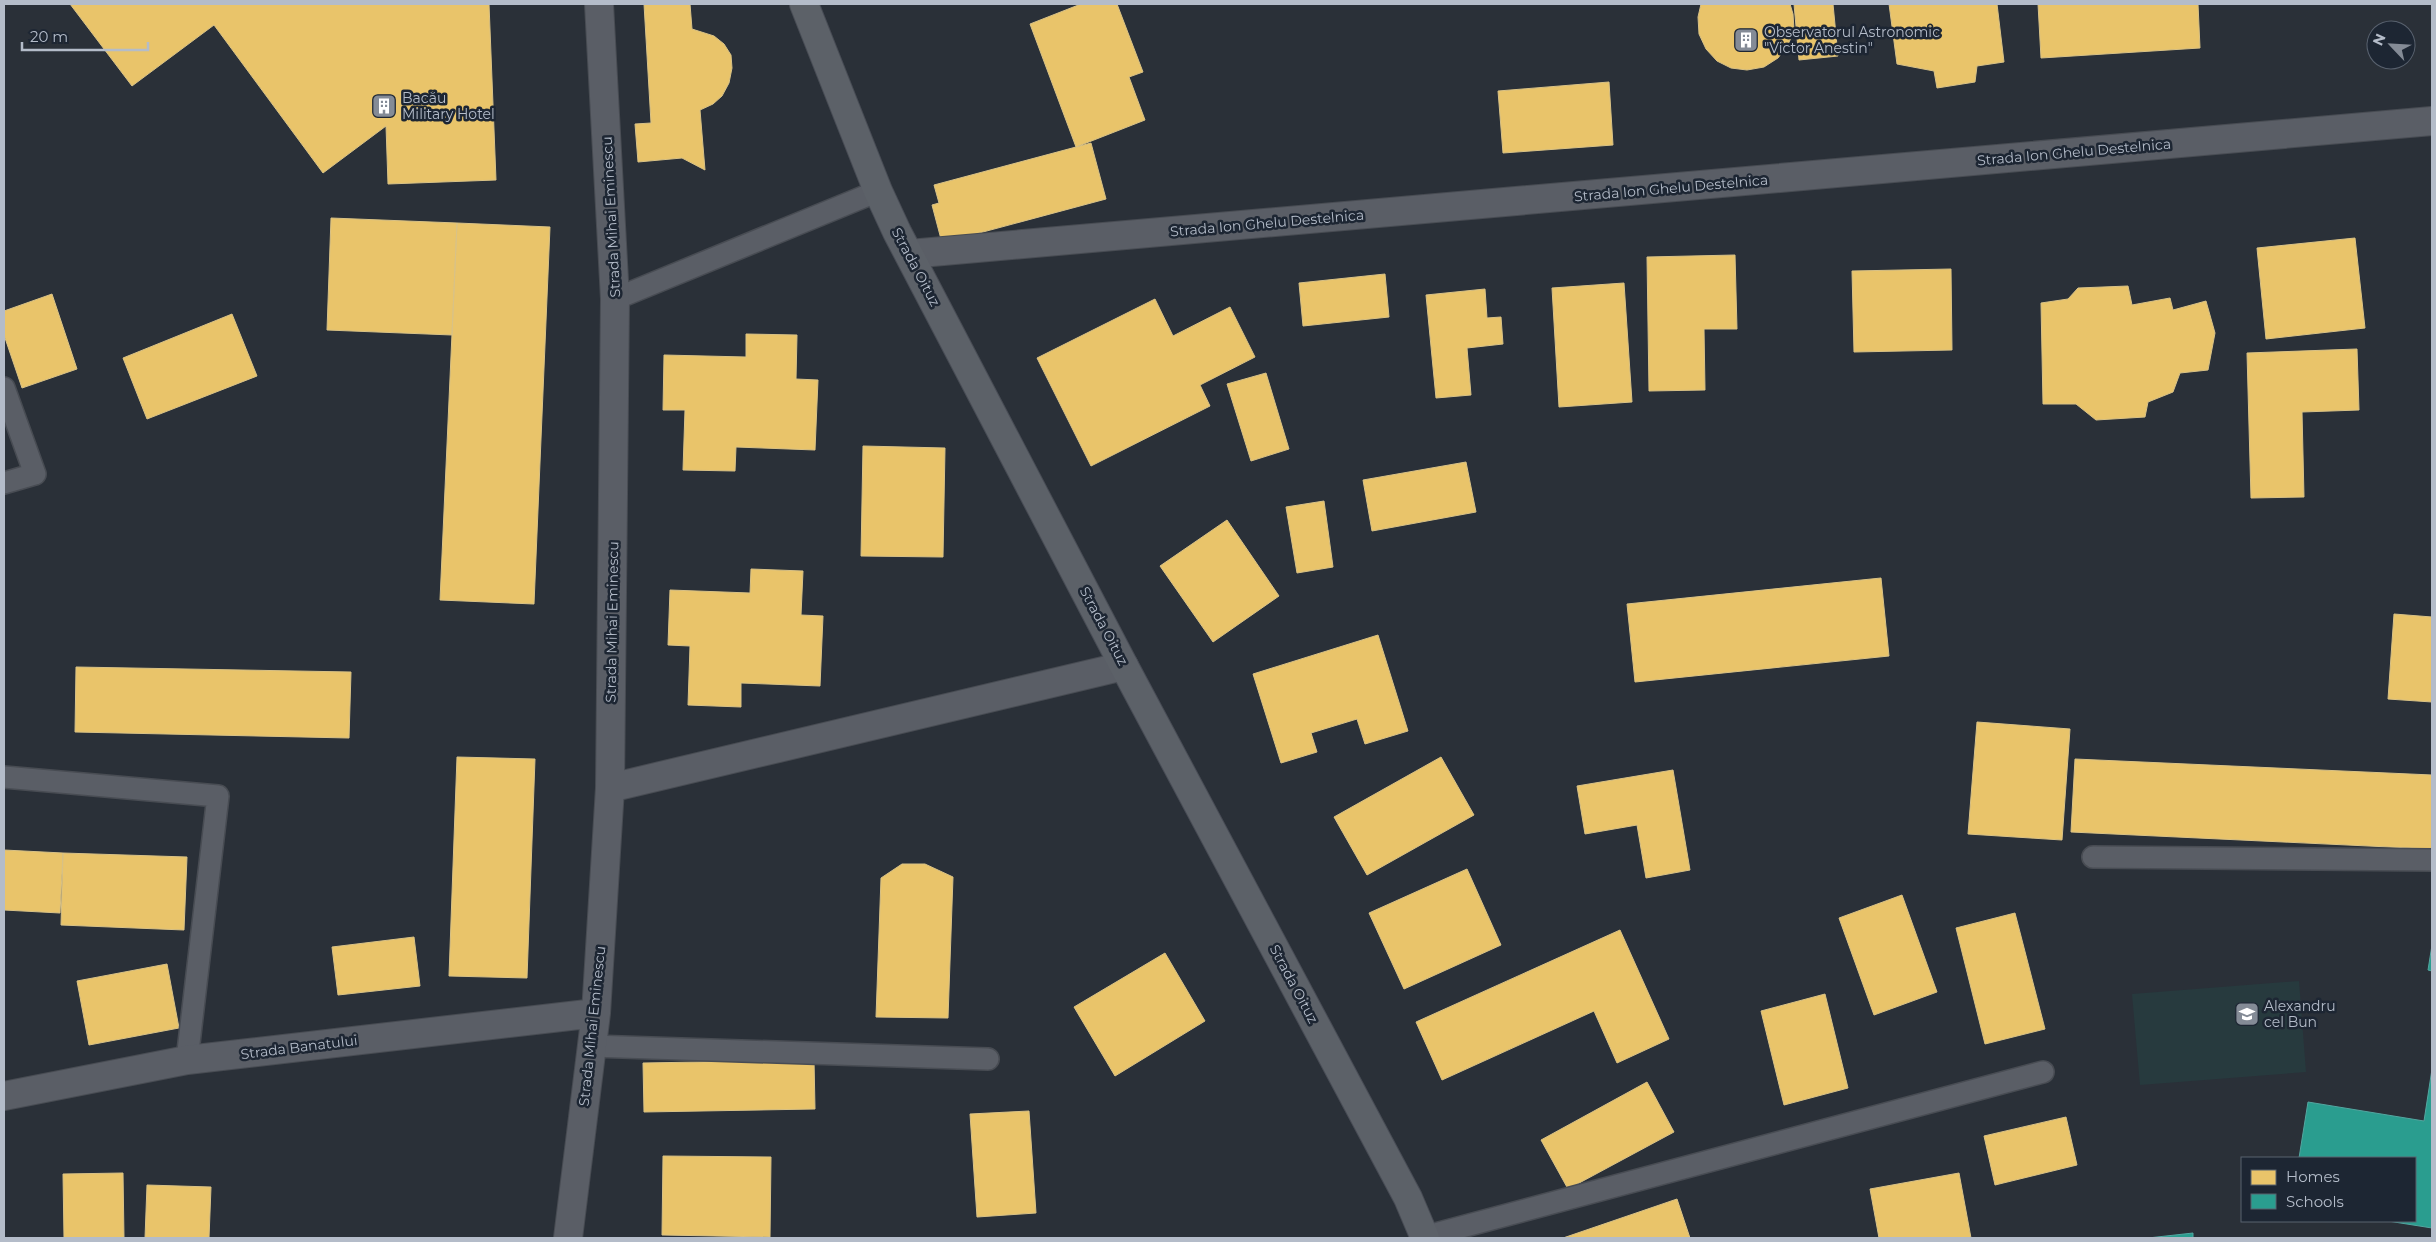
<svg xmlns="http://www.w3.org/2000/svg" width="2436" height="1242" viewBox="0 0 2436 1242" font-family="Montserrat,sans-serif">
<rect width="100%" height="100%" fill="#2a3038"/>
<!-- green -->
<path fill="#273a3e" d="M2299,981L2306,1072L2140,1085L2132,994Z"/>
<!-- homes -->
<path fill="#e9c46a" stroke="#d9c286" d="M70,4H489L496,180L388,184L386,126L323,173L214,25L132,86Z
M644,4H690L692,29L714,36L724,44L731,55L732,68L729,83L722,96L713,104L700,110L705,170L682,158L638,162L635,124L651,123Z
M1081,4H1117L1143,72L1129,77L1145,120L1076,147L1030,24Z
M1701,4H1790L1793,14L1794,30L1788,45L1778,58L1764,67L1747,70L1731,68L1717,61L1706,49L1699,34L1698,17Z
M1794,4H1833L1838,56L1799,60Z
M1889,4H1997L2004,62L1977,66L1975,82L1937,88L1934,71L1897,64Z
M2038,4H2198L2200,48L2041,58Z
M1609,82L1613,145L1503,153L1498,91Z
M1091,143L1106,199L942,243L932,205L939,203L934,185Z
M331,218L457,223L452,335L327,330Z
M457,223L550,227L534,604L440,600Z
M2355,238L2365,328L2266,339L2257,248Z
M1735,255L1737,329H1704L1705,390L1649,391L1647,257Z
M1951,269L1952,350L1854,352L1852,271Z
M1385,274L1389,317L1303,326L1299,283Z
M1624,283L1632,402L1559,407L1552,288Z
M2128,286L2132,305L2170,298L2173,310L2206,301L2215,333L2208,370L2180,373L2173,392L2148,402L2145,417L2096,420L2076,404H2043L2041,303L2068,299L2078,288Z
M1485,289L1487,318L1501,317L1503,344L1467,348L1471,395L1436,398L1426,295Z
M52,294L77,369L22,388L4,335V311Z
M1155,299L1173,336L1230,307L1255,357L1200,385L1210,406L1091,466L1037,358Z
M232,314L257,376L147,419L123,358Z
M746,334L797,335L796,379L818,380L815,450L736,447L735,471L683,470L685,410H663L664,355L746,357Z
M2357,349L2359,410L2302,412L2304,497L2251,498L2247,353Z
M1266,373L1289,449L1251,461L1227,384Z
M863,446L945,448L943,557L861,556Z
M1466,462L1476,512L1372,531L1363,480Z
M1324,501L1333,567L1297,573L1286,507Z
M1227,520L1279,596L1213,642L1160,566Z
M751,569L803,571L801,615L823,616L820,686L741,683V707L688,705L690,646L668,645L670,590L750,593Z
M1881,578L1889,656L1635,682L1627,604Z
M2394,614L2432,617V702L2388,699Z
M1378,635L1408,731L1365,744L1357,719L1311,733L1317,752L1281,763L1253,674Z
M76,667L351,672L349,738L75,732Z
M1977,722L2070,729L2062,840L1968,834Z
M457,757L535,759L527,978L449,976Z
M1441,757L1474,815L1367,875L1334,817Z
M2075,759L2432,775V849L2071,832Z
M1673,770L1690,870L1646,878L1637,825L1585,834L1577,786Z
M4,850L63,853L60,913L4,910Z
M63,853L187,857L184,930L61,925Z
M902,864H925L953,877L948,1018L876,1017L881,878Z
M1467,869L1501,945L1404,989L1369,913Z
M1902,895L1937,992L1874,1015L1839,918Z
M2015,913L2045,1029L1985,1044L1956,928Z
M1620,930L1669,1039L1617,1063L1594,1011L1442,1080L1416,1022Z
M414,937L420,986L338,995L332,947Z
M1165,953L1205,1021L1115,1076L1074,1007Z
M167,964L179,1028L89,1045L77,981Z
M1825,994L1848,1088L1784,1105L1761,1011Z
M814,1060L815,1109L644,1112L643,1063Z
M1647,1082L1674,1132L1568,1189L1541,1140Z
M1029,1111L1036,1213L977,1217L970,1114Z
M2066,1117L2077,1165L1995,1185L1984,1136Z
M663,1156L771,1157L770,1237L662,1235Z
M123,1173L124,1238H64L63,1174Z
M1959,1173L1971,1238H1879L1870,1189Z
M147,1185L211,1187L209,1238H145Z
M1677,1199L1690,1238H1563Z"/>
<!-- schools -->
<path fill="#2a9d8f" stroke="#53a6a0" d="M2432,945V971L2428,970Z
M2432,1069V1228L2388,1221H2415V1158H2299L2308,1102L2424,1121Z
M2193,1233V1238H2148Z"/>
<g fill="none" stroke-linecap="round" stroke-linejoin="round">
<!-- lane casing -->
<g stroke="#484c53" stroke-width="24">
<path id="lane" d="M615,299L878,191
M4,388L35,474L4,483
M4,777L218,796L187,1060
M2093,857L2432,860
M592,1046L988,1059
M1424,1237L2043,1072"/>
</g>
<!-- street casing -->
<g stroke="#484c53" stroke-width="30">
<path id="street" d="M909,254L2432,121
M610,788L1124,666
M4,1096L187,1060L596,1013
M568,1238L596,1013L610,788L615,299L599,4"/>
</g>
<!-- primary casing -->
<g stroke="#484c55" stroke-width="30">
<path id="primary" d="M804,4L878,191L897,232L1124,666L1408,1198L1425,1238"/>
</g>
<!-- lane -->
<use href="#lane" stroke="#5a5e66" stroke-width="21"/>
<!-- street -->
<use href="#street" stroke="#5a5e66" stroke-width="28"/>
<!-- primary -->
<use href="#primary" stroke="#5c6168" stroke-width="28"/>
</g>
<!-- icons -->
<defs>
<g id="building-square" transform="scale(1.25)"><rect x="-9" y="-9" width="18" height="18" rx="4" fill="#848b96" stroke="#1d2633"/><path d="M-4-6H4V6H1V3H-1V6H-4ZM-2.5-4.3h1.7v1.8h-1.7ZM.8-4.3h1.7v1.8H.8ZM-2.5-1h1.7V.8h-1.7ZM.8-1h1.7V.8H.8Z" fill="#fff"/></g>
<g id="school-square" transform="scale(1.25)"><rect x="-9" y="-9" width="18" height="18" rx="4" fill="#848b96" stroke="#1d2633"/><path d="M0-5L7-2L0 1L-7-2ZM-4 1L0 2.5L4 1V4Q0 6-4 4Z" fill="#fff"/></g>
</defs>
<g fill-rule="evenodd">
<use href="#building-square" x="1746" y="40"/>
<use href="#building-square" x="384" y="106"/>
<use href="#school-square" x="2247" y="1014"/>
</g>
<g text-anchor="middle" dominant-baseline="central" stroke-width="5" stroke-linejoin="round" paint-order="stroke">
<!-- poi labels -->
<g font-size="14" fill="#b4bcc9" stroke="#1d2633" text-anchor="start">
<text x="1764" y="32">Observatorul Astronomic<tspan x="1764" dy="16">"Victor Anestin"</tspan></text>
<text x="402" y="98">Bacău<tspan x="402" dy="16">Military Hotel</tspan></text>
<text x="2264" y="1006">Alexandru<tspan x="2264" dy="16">cel Bun</tspan></text>
</g>
<!-- street labels -->
<g font-size="14" fill="#b4bcc9" stroke="#1d2633">
<text transform="translate(2074 152) rotate(-5)">Strada Ion Ghelu Destelnica</text>
<text transform="translate(1671 188) rotate(-5)">Strada Ion Ghelu Destelnica</text>
<text transform="translate(611 217) rotate(-93)">Strada Mihai Eminescu</text>
<text transform="translate(1267 223) rotate(-5)">Strada Ion Ghelu Destelnica</text>
<text transform="translate(916 267) rotate(62)">Strada Oituz</text>
<text transform="translate(612 622) rotate(-89)">Strada Mihai Eminescu</text>
<text transform="translate(1104 626) rotate(62)">Strada Oituz</text>
<text transform="translate(1294 984) rotate(62)">Strada Oituz</text>
<text transform="translate(592 1026) rotate(-84)">Strada Mihai Eminescu</text>
<text transform="translate(299 1047) rotate(-7)">Strada Banatului</text>
</g>
</g>
<!-- border -->
<rect width="2436" height="1242" fill="none" stroke="#b4bcc9" stroke-width="10"/>
<!-- legend -->
<rect x="2241" y="1157" width="175" height="65" fill="#1d2633" stroke="#59626f"/>
<rect x="2251" y="1170" width="25" height="15" fill="#e9c46a" stroke="#59626f"/>
<text x="2286" y="1182" font-size="15" fill="#b4bcc9">Homes</text>
<rect x="2251" y="1194" width="25" height="15" fill="#2a9d8f" stroke="#59626f"/>
<text x="2286" y="1207" font-size="15" fill="#b4bcc9">Schools</text>
<!-- north arrow -->
<g transform="translate(2391 45) rotate(295)"><circle r="24" fill="#1d2633" stroke="#59626f"/>
<path d="M0-4L9 19L0 12L-9 19Z" fill="#848b96"/>
<text y="-8" font-size="14" font-weight="bold" text-anchor="middle" fill="#b4bcc9">N</text>
</g>
<!-- scale -->
<path d="M22 42v8h126v-8" fill="none" stroke="#b4bcc9" stroke-width="2.5"/>
<text x="30" y="42" font-size="15" fill="#b4bcc9" stroke="#1d2633" stroke-width="4" paint-order="stroke">20 m</text>
</svg>
